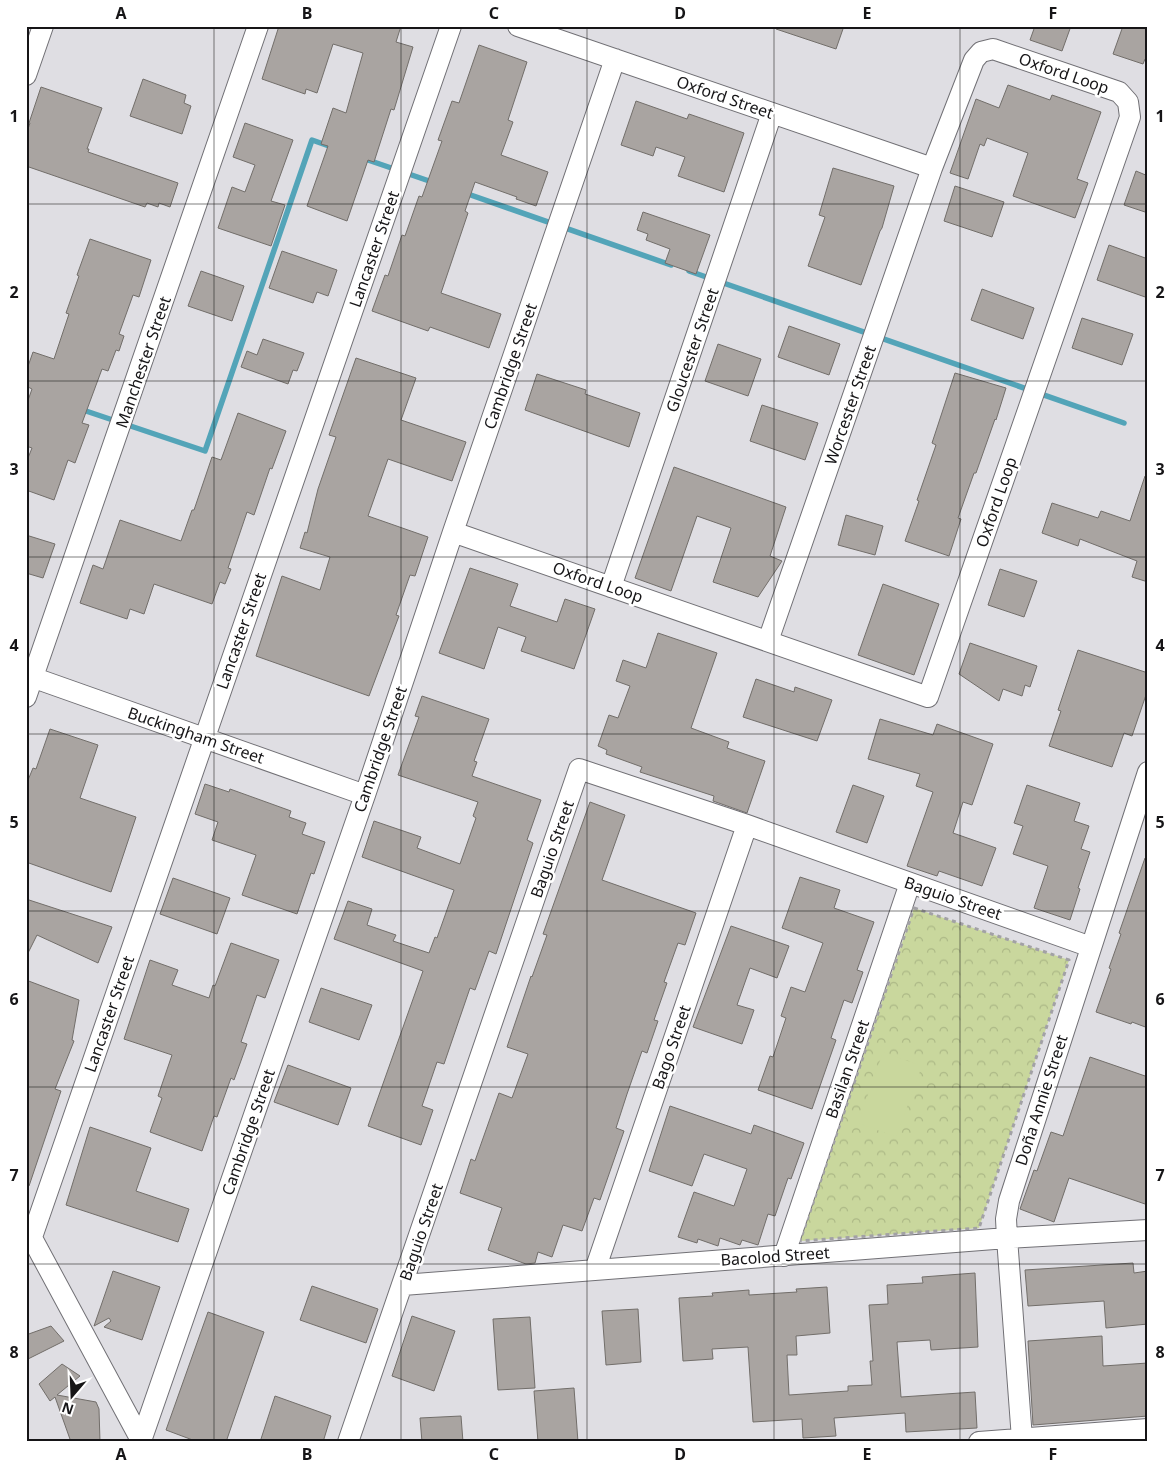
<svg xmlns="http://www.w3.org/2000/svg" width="1174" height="1468" viewBox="0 0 1174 1468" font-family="'Noto Sans',sans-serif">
<defs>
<pattern id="forest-crowns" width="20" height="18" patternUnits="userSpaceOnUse" patternTransform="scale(1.25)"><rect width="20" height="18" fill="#c9d79d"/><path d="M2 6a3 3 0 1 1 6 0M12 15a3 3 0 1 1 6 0" fill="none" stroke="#acb886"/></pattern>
</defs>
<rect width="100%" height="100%" fill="#dfdee3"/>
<!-- forest -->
<path fill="url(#forest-crowns)" d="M914,908L1069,960L979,1228L800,1241Z"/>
<!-- pitch -->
<path fill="#c9d79d" d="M883,1052L922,1066L896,1137L858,1123Z"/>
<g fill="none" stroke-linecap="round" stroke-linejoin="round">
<!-- stream -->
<path stroke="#53a4b8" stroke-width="5.5" d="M368,160L435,183
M465,193L671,265
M689,271L1124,423
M80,409L205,451L312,140L329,146"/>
</g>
<!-- building -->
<path fill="#a9a4a1" stroke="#726e6a" d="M279,26H401L396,42L413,47L394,110L391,109L374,162L368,160L347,221L307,206L328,146L321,144L333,108L346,113L363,53L333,44L317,93L306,89L305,94L262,79Z
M776,26H844L836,49L776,29Z
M1035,26H1071L1062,51L1030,40Z
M1123,26H1148V60L1145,59L1143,64L1113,54Z
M479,45L527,62L508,120L513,122L501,155L548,172L536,206L516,199L517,197L475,182L465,211L468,213L441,293L501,314L489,348L430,327L428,331L372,311L385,275L388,276L402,235L405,236L419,196L422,197L442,141L438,140L452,101L459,103Z
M143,79L186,95L184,103L191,106L182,134L130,116Z
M1008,85L1050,100L1052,95L1101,112L1077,179L1088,183L1075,218L1013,196L1028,153L987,138L984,146L980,144L968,179L950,173L976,99L999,108Z
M41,87L102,108L87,149H89L88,152L178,183L170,207L159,203L158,207L147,203L145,207L26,166V135L30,123H29Z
M636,101L687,119L689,114L744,133L724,192L678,176L685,157L656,147L653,156L621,145Z
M245,123L293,140L271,201L285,205L271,246L218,228L232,187L245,192L255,165L233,157Z
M833,168L894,186L882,228L880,231L861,285L808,266L825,217L819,215Z
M1136,171L1148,176V213L1124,205Z
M955,186L1004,202L992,237L944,221Z
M643,212L710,235L696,274L665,263L670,249L646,240L648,234L637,230Z
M90,239L151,260L139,297L133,295L119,334L124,336L119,351L116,350L108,371L102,369L82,423L89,425L75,463L68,460L54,500L26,490V463L32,448L26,446V406L32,389L26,386V372L33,352L54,359L69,314L66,313L79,276L77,275Z
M1109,245L1148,259V298L1097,280Z
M282,251L337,270L328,296L317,292L313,303L269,288Z
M201,271L244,286L232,321L188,306Z
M982,289L1034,308L1023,339L971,320Z
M1082,318L1133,334L1122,365L1072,348Z
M789,326L840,344L829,375L778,357Z
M263,339L304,353L297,371L293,370L288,384L241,367L247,351L257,355Z
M718,344L761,359L748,396L705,381Z
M356,358L416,378L401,420L466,442L452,481L388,459L368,516L428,537L415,576L410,575L396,615L399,616L369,696L256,656L282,576L320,590L330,557L300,548L305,532L307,533L318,489L336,437L329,435Z
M955,373L1006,388L996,420L995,419L976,473H974L958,518L961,519L949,556L905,541L919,501L917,500L936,445L932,443Z
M537,374L586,390L585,394L640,413L629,447L525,410Z
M762,405L818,423L805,460L750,441Z
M238,413L286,431L272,469L270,468L254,515L247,512L228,568L231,569L225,584L220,582L212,604L154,584L144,614L130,609L127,619L80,603L93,565L103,569L120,520L181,541L192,510H194L212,457L221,460Z
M674,467L786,507L770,556L782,561L758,597L713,582L731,528L697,516L671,591L635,578Z
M1145,476L1148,477V582L1132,577L1137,561L1080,539L1078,546L1042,533L1052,503L1098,518L1101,511L1130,521Z
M846,515L883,526L875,555L838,545Z
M26,535L55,544L43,578L26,573Z
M470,568L518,584L510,606L557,622L565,599L595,609L574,669L521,651L526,637L498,627L484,669L439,653Z
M1000,569L1037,581L1024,617L988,605Z
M883,584L939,604L914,675L858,655Z
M658,633L717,653L691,728L729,742L727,748L765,761L747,813L713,801L714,796L640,772L642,767L606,754L607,750L598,746L609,715L618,718L630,686L616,681L623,660L646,668Z
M970,643L1037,666L1030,687L1025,685L1022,696L1003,689L999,701L959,674Z
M1078,650L1148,673V689L1132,736L1124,733L1112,767L1049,746L1061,711L1058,710Z
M756,679L794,692L795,687L832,700L817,741L743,717Z
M422,696L489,719L474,761L477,762L472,776L541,800L527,840L533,843L496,954L489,951L475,990L470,988L444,1064L437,1062L422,1106L433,1110L421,1145L368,1126L423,971L334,939L348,901L372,909L367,925L396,935L393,941L429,953L435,937L437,938L454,890L362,857L374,821L421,837L417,848L460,864L476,818L473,816L478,802L398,775L419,717L415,716Z
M880,719L933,735L937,724L993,744L972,805L963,802L953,833L996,848L982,886L939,871L937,876L907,866L933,792L916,786L920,774L868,759Z
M50,729L98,745L80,798L136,817L111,892L26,862V785L33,768L36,769Z
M205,784L229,792L230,789L291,811L289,817L306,823L302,834L325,842L314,874L311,873L297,914L242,895L256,855L212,840L218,822L195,814Z
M853,785L884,796L867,843L836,832Z
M1027,785L1080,803L1074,821L1089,826L1081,849L1090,852L1078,888L1080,889L1070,920L1034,908L1048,866L1013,854L1023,826L1014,823Z
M590,802L625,815L602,880L696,913L685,945L678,943L664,982L667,983L654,1020L658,1021L647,1053L642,1051L627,1094L616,1128L624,1131L600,1200L594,1198L582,1231L563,1225L552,1257L538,1252L535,1263L526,1264L488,1250L502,1208L460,1193L471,1159L475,1161L499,1093L512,1098L528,1054L507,1047L531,976L532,977L547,935L543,934Z
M1145,858L1148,859V1028L1132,1022L1131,1024L1096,1012L1111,969L1109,968L1121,934L1119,933Z
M800,877L840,890L834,908L874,922L857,970L863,972L852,1003L844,1000L831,1038L836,1040L812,1109L758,1090L770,1056L773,1057L786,1018L781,1016L791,987L805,992L823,943L782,928Z
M173,878L230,898L217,934L160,914Z
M26,899L112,927L98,963L37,935L26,957Z
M731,926L789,946L777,978L750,968L737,1005L754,1010L742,1044L693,1027Z
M231,943L279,960L265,998L257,995L241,1042L247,1044L234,1080L231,1078L217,1117L214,1116L202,1151L150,1132L162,1098L158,1096L172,1055L124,1039L150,960L178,970L172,985L209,998L213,985L215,986Z
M26,980L79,1000L72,1040L74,1041L55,1089L61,1091L29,1186H26Z
M321,988L372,1005L359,1040L309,1022Z
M1090,1057L1148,1077V1205L1069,1178L1054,1222L1020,1209L1034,1170L1037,1171L1051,1132L1063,1136Z
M288,1065L351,1088L338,1125L274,1102Z
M670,1106L751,1134L754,1125L804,1143L791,1179L788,1178L775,1216L768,1214L758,1245L742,1240L740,1245L720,1238L718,1246L698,1239L697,1243L678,1237L694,1192L734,1206L747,1169L704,1154L692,1186L649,1171Z
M90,1127L151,1148L136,1191L189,1209L178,1242L66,1205Z
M1133,1263L1134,1273L1148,1271V1324L1106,1328L1104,1301L1028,1306L1025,1270Z
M113,1271L160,1287L142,1340L104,1327L111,1321L109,1318L94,1326Z
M975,1273L978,1347L931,1350L930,1340L897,1342L901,1397L975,1392L977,1428L906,1432L905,1413L834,1418L836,1436L803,1438L802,1419L753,1422L748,1347L712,1349L713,1359L683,1361L679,1298L713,1296L712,1293L749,1290V1295L797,1292L796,1289L827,1287L830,1333L796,1336L797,1355H787L789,1395L848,1391V1386L872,1385L870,1361H873L869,1305L888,1304L887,1285L923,1283L922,1277Z
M312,1286L378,1309L366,1343L300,1320Z
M638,1309L641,1362L606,1365L602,1311Z
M208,1312L264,1332L226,1442H198L166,1430Z
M412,1316L455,1331L434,1391L392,1376Z
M530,1317L535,1388L498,1390L493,1319Z
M51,1326L64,1341L26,1360V1335Z
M1102,1336L1103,1366L1148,1363V1416L1033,1425L1028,1341Z
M62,1364L80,1376L57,1395L96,1402L99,1409L100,1442H71L55,1397L50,1401L39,1384Z
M574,1388L578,1442H538L534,1391Z
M275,1396L331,1416L323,1442H260Z
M461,1416L463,1442H422L420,1418Z"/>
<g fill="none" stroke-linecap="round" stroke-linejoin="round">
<!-- minor casing -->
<g stroke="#717075" stroke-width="22">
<path id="minor" d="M518,26L932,168
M26,75L43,26
M453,532L928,697L1130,117L1128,102L1119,92L993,49L981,52L974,60L932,168L768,641
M611,587L772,113
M26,675L365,795
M26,697L258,26
M26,1227L142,1442
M32,1237L451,26
M784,1256L910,883
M595,1270L747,825
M403,1285L1007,1238L1148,1230
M142,1438L365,795L453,532L615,59
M1022,1439L1007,1238L1006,1219L1009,1201L1148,772
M348,1442L579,769L747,825L1091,947
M979,1442L1148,1429"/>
</g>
<!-- path -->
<path stroke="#a2a1a5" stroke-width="3" stroke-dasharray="4 4" stroke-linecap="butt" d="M914,908L1069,960L979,1228L800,1241Z"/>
<!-- minor -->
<use href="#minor" stroke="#fff" stroke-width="20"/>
</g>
<!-- grid -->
<path fill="none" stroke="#161517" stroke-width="1" stroke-opacity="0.55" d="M214,26V1442M401,26V1442M587,26V1442M774,26V1442M960,26V1442M26,204H1148M26,381H1148M26,557H1148M26,734H1148M26,911H1148M26,1087H1148M26,1264H1148"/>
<g text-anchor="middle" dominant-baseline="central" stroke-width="5" stroke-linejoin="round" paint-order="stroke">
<!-- street labels -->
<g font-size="16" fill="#161517" stroke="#fff">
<text transform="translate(1064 73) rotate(19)">Oxford Loop</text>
<text transform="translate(725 97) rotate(19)">Oxford Street</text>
<text transform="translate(374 249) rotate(-71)">Lancaster Street</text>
<text transform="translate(692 350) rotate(-71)">Gloucester Street</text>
<text transform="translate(143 362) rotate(-71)">Manchester Street</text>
<text transform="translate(510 366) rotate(-71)">Cambridge Street</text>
<text transform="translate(850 405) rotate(-71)">Worcester Street</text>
<text transform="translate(996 502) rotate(-71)">Oxford Loop</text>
<text transform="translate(598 582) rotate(19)">Oxford Loop</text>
<text transform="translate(241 631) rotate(-71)">Lancaster Street</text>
<text transform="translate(196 735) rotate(19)">Buckingham Street</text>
<text transform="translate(380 749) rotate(-71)">Cambridge Street</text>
<text transform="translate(552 849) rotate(-71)">Baguio Street</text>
<text transform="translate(953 898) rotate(19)">Baguio Street</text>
<text transform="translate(109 1014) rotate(-71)">Lancaster Street</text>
<text transform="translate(671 1047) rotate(-71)">Bago Street</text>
<text transform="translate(847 1069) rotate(-71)">Basilan Street</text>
<text transform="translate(1041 1100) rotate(-72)">Doña Annie Street</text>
<text transform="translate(248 1132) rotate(-71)">Cambridge Street</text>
<text transform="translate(421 1232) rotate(-71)">Baguio Street</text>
<text transform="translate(775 1256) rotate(-4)">Bacolod Street</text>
</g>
</g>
<!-- border -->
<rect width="1174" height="1468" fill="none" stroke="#ffffff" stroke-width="55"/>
<!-- north arrow -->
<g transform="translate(72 1396) rotate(199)" stroke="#ffffff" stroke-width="4" paint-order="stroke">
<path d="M0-4L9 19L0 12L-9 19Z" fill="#161517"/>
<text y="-8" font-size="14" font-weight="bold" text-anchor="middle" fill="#161517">N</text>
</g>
<rect x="28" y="28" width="1118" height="1412" fill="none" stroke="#161517" stroke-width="2"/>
<g font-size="16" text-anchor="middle" font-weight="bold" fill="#161517">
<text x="121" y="19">A</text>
<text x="307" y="19">B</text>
<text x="494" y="19">C</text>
<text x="680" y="19">D</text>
<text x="867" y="19">E</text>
<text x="1053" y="19">F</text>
<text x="14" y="122">1</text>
<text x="1160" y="122">1</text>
<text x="14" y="298">2</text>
<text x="1160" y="298">2</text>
<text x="14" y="475">3</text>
<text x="1160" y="475">3</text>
<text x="14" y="651">4</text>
<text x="1160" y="651">4</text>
<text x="14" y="828">5</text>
<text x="1160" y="828">5</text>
<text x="14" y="1005">6</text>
<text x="1160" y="1005">6</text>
<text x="14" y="1181">7</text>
<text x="1160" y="1181">7</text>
<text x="14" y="1358">8</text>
<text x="1160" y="1358">8</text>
<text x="121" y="1460">A</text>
<text x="307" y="1460">B</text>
<text x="494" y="1460">C</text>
<text x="680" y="1460">D</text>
<text x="867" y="1460">E</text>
<text x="1053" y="1460">F</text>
</g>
</svg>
